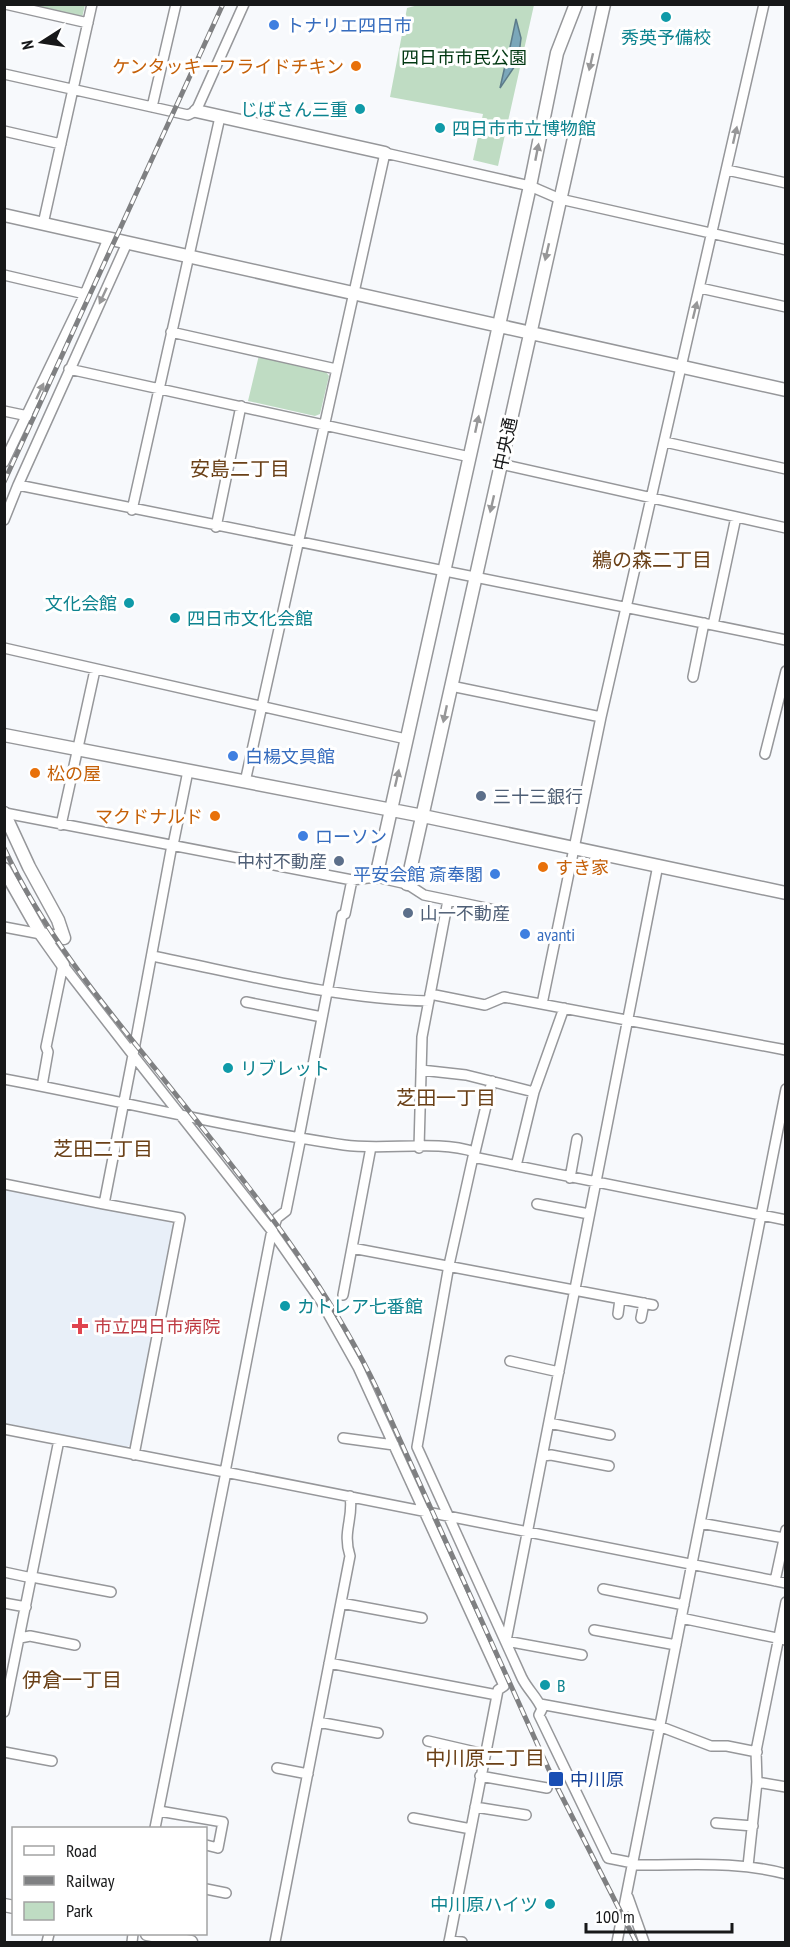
<svg xmlns="http://www.w3.org/2000/svg" width="790" height="1947" viewBox="0 0 790 1947" font-family="'PT Sans Narrow','Noto Sans JP',sans-serif">
<rect width="100%" height="100%" fill="#f7f9fc"/>
<!-- built -->
<path fill="#e8eff8" d="M4,1189L170,1222L174,1227L131,1444L124,1449L5,1425Z"/>
<!-- green -->
<path fill="#bfdcc3" d="M422,4L534,5L498,166L473,160L483,114L390,97L407,8Z
M16,5H85L82,18Z
M259,355L326,372L329,376L320,414L315,416L248,401Z"/>
<!-- water -->
<path fill="#7ba7ba" stroke="#5d7c8a" stroke-width="1.5" d="M516,19L521,38L519,54L509,52Z
M507,57L519,60L500,88Z"/>
<g fill="none" stroke-linecap="round" stroke-linejoin="round">
<!-- street casing -->
<g stroke="#96979a" stroke-width="12">
<path id="street" d="M5,4L88,23
M4,74L188,115L196,111L244,4
M152,107L176,4
M4,131L61,144
M727,170L786,183
M43,224L92,4
M4,275L85,294
M700,288L786,307
M171,332L336,369
M69,369L470,457
M4,411L28,416
M665,442L786,469
M4,462L85,294L108,239
M501,464L786,528
M18,485C273,538 530,587 786,640
M132,510L220,117
M4,520L18,485L127,243
M216,527L241,406
M713,625L736,517
M4,648L406,739
M693,677L704,623
M451,686L601,717
M765,754L786,671
M245,782L385,153L530,186L560,199L786,250
M5,813L352,880L376,877L407,884L424,895L448,900L422,1037L419,1148
M61,825L95,670
M172,845L133,1055L272,1231L321,1301L358,1367L504,1686L498,1690L449,1942
M173,845L188,771
M448,900L500,911
M4,927L41,934
M152,956C243,974 335,999 429,1001
M430,994L485,1005L504,997L786,1050
M246,1002L322,1017
M542,1004L601,717L764,4
M421,1070L466,1075L534,1092
M4,1079C117,1100 230,1128 344,1145C386,1151 436,1139 475,1152L473,1157L786,1220
M42,1086L48,1052L46,1047L63,965L133,1055L104,1204L180,1218L134,1455
M299,1137L342,915L345,914L352,880
M475,1152L492,1081
M473,1157L449,1265L417,1447L522,1678C528,1690 537,1697 542,1709L539,1715L608,1858L633,1863
M516,1166L534,1092L564,1008
M570,1178L577,1139
M4,1184L104,1204
M537,1204L589,1214
M352,1248L653,1305
M343,1295L371,1147
M618,1314L620,1299
M641,1318L644,1303
M510,1361L559,1372
M549,1423L610,1435
M4,1429L225,1472L271,1235L277,1218L286,1211L301,1137
M343,1438L394,1445
M543,1456L551,1455L609,1466
M225,1472L786,1583
M700,1523L784,1538
M4,1572L32,1578
M32,1577L111,1592
M775,1581L786,1530
M603,1589L684,1605
M4,1603L26,1607
M341,1603L422,1618
M681,1618L786,1640
M594,1630L676,1645
M20,1638L30,1636L75,1645
M506,1641L658,865
M506,1641L582,1655
M329,1663L497,1695
M540,1704L659,1726L711,1746H727L757,1752
M4,1712L59,1440
M318,1722L378,1733
M428,1741L484,1754
M4,1752L52,1761
M277,1768L308,1774
M480,1776L547,1788
M757,1782L786,1787
M475,1807L526,1815
M159,1811L223,1822L218,1848L206,1845
M413,1818L471,1829
M716,1823L753,1826
M155,1828L226,1472
M633,1865C684,1866 734,1860 786,1874
M748,1866L757,1782L756,1751L786,1602
M206,1889L226,1893
M628,1897L644,1942
M449,1941L462,1942
M47,1942L49,1934
M132,1942L133,1934
M275,1942L350,1556C342,1531 354,1518 350,1496
M617,1942L786,1089"/>
</g>
<!-- secondary casing -->
<g stroke="#96979a" stroke-width="15">
<path id="secondary" d="M196,111L385,153
M4,215L786,390
M4,735L423,816L786,893
M4,813L29,867L58,920L64,938L41,934
M4,869L41,934L63,965
M376,877L530,186L557,53L576,4
M407,884L604,4
M4,1905L14,1907
M147,1934L191,1942"/>
</g>
<!-- street -->
<use href="#street" stroke="#fff" stroke-width="9"/>
<!-- secondary -->
<use href="#secondary" stroke="#fff" stroke-width="12"/>
<!-- rail casing -->
<g stroke="#7f8082" stroke-width="5">
<path id="rail" d="M4,482L223,4
M4,848C43,931 100,1001 158,1072C238,1173 321,1272 377,1389L554,1781L636,1942"/>
</g>
<!-- rail -->
<use href="#rail" stroke="#fff" stroke-width="3" stroke-dasharray="9" stroke-linecap="butt"/>
</g>
<!-- one-way arrows -->
<defs><path id="oneway-solid" d="M-6-.8H1V-3.2L6.5 0L1 3.2V.8H-6Z" transform="scale(1.5)"/></defs>
<g fill="#979798">
<use href="#oneway-solid" transform="translate(591 62) rotate(103)"/>
<use href="#oneway-solid" transform="translate(735 135) rotate(-77)"/>
<use href="#oneway-solid" transform="translate(537 152) rotate(-79)"/>
<use href="#oneway-solid" transform="translate(547 252) rotate(103)"/>
<use href="#oneway-solid" transform="translate(103 296) rotate(115)"/>
<use href="#oneway-solid" transform="translate(695 310) rotate(-76)"/>
<use href="#oneway-solid" transform="translate(40 391) rotate(-65)"/>
<use href="#oneway-solid" transform="translate(477 424) rotate(-78)"/>
<use href="#oneway-solid" transform="translate(492 504) rotate(103)"/>
<use href="#oneway-solid" transform="translate(445 714) rotate(102)"/>
<use href="#oneway-solid" transform="translate(397 778) rotate(-77)"/>
</g>
<!-- markers -->
<g fill="#0f9aa8" stroke="#fff" stroke-width="2">
<circle cx="666" cy="17" r="6"/>
<circle cx="360" cy="109" r="6"/>
<circle cx="440" cy="128" r="6"/>
<circle cx="129" cy="603" r="6"/>
<circle cx="175" cy="618" r="6"/>
<circle cx="228" cy="1068" r="6"/>
<circle cx="285" cy="1306" r="6"/>
<circle cx="545" cy="1685" r="6"/>
<circle cx="550" cy="1904" r="6"/>
</g>
<g fill="#3f7fe0" stroke="#fff" stroke-width="2">
<circle cx="274" cy="25" r="6"/>
<circle cx="233" cy="756" r="6"/>
<circle cx="303" cy="836" r="6"/>
<circle cx="495" cy="874" r="6"/>
<circle cx="525" cy="934" r="6"/>
</g>
<g fill="#e8710a" stroke="#fff" stroke-width="2">
<circle cx="356" cy="66" r="6"/>
<circle cx="35" cy="773" r="6"/>
<circle cx="215" cy="816" r="6"/>
<circle cx="543" cy="867" r="6"/>
</g>
<g fill="#5c6f8a" stroke="#fff" stroke-width="2">
<circle cx="481" cy="796" r="6"/>
<circle cx="339" cy="861" r="6"/>
<circle cx="408" cy="913" r="6"/>
</g>
<path fill="#e0444e" stroke="#fff" stroke-width="2" d="M77 1317h6v6h6v6h-6v6h-6v-6h-6v-6h6z"/>
<rect fill="#1a4fb4" stroke="#fff" stroke-width="2" x="548" y="1771" width="16" height="16" rx="3"/>
<g text-anchor="middle" dominant-baseline="central" stroke-width="6" stroke-linejoin="round" paint-order="stroke">
<!-- shop labels -->
<g font-size="18" fill="#366cbe" stroke="#fff" text-anchor="start">
<text x="286" y="25">トナリエ四日市</text>
<text x="245" y="756">白楊文具館</text>
<text x="315" y="836">ローソン</text>
<text x="483" y="874" text-anchor="end">平安会館 斎奉閣</text>
<text x="537" y="934">avanti</text>
</g>
<!-- culture labels -->
<g font-size="18" fill="#0d838f" stroke="#fff" text-anchor="start">
<text x="666" y="37" text-anchor="middle">秀英予備校</text>
<text x="348" y="109" text-anchor="end">じばさん三重</text>
<text x="452" y="128">四日市市立博物館</text>
<text x="117" y="603" text-anchor="end">文化会館</text>
<text x="187" y="618">四日市文化会館</text>
<text x="240" y="1068">リブレット</text>
<text x="297" y="1306">カトレア七番館</text>
<text x="557" y="1685">B</text>
<text x="538" y="1904" text-anchor="end">中川原ハイツ</text>
</g>
<!-- park labels -->
<g font-size="18" fill="#003711" stroke="#fff">
<text x="464" y="57">四日市市民公園</text>
</g>
<!-- food labels -->
<g font-size="18" fill="#c56008" stroke="#fff" text-anchor="end">
<text x="344" y="66">ケンタッキーフライドチキン</text>
<text x="47" y="773" text-anchor="start">松の屋</text>
<text x="203" y="816">マクドナルド</text>
<text x="555" y="867" text-anchor="start">すき家</text>
</g>
<!-- street labels -->
<g font-size="18" fill="#171819" stroke="#fff">
<text transform="translate(505 444) rotate(-78)">中央通</text>
</g>
<!-- service labels -->
<g font-size="18" fill="#4e5e75" stroke="#fff" text-anchor="start">
<text x="493" y="796">三十三銀行</text>
<text x="327" y="861" text-anchor="end">中村不動産</text>
<text x="420" y="913">山一不動産</text>
</g>
<!-- health labels -->
<g font-size="18" fill="#be3a42" stroke="#fff" text-anchor="start">
<text x="94" y="1326">市立四日市病院</text>
</g>
<!-- transit labels -->
<g font-size="18" fill="#164399" stroke="#fff" text-anchor="start">
<text x="570" y="1779">中川原</text>
</g>
<!-- neighbourhood labels -->
<g font-size="20" fill="#6a4017" stroke="#fff">
<text x="240" y="469">安島二丁目</text>
<text x="652" y="560">鵜の森二丁目</text>
<text x="446" y="1098">芝田一丁目</text>
<text x="103" y="1149">芝田二丁目</text>
<text x="72" y="1680">伊倉一丁目</text>
<text x="485" y="1758">中川原二丁目</text>
</g>
</g>
<!-- border -->
<rect width="790" height="1947" fill="none" stroke="#171819" stroke-width="12"/>
<!-- legend -->
<rect x="12" y="1827" width="195" height="108" fill="#ffffff" stroke="#a2a3a3" stroke-width="1.5"/>
<rect x="24" y="1846" width="30" height="9" fill="#ffffff" stroke="#a2a3a3" stroke-width="1.5"/>
<text x="66" y="1857" font-size="18" fill="#171819">Road</text>
<rect x="24" y="1876" width="30" height="9" fill="#7f8082" stroke="#a2a3a3" stroke-width="1.5"/>
<text x="66" y="1887" font-size="18" fill="#171819">Railway</text>
<rect x="24" y="1902" width="30" height="18" fill="#bfdcc3" stroke="#a2a3a3" stroke-width="1.5"/>
<text x="66" y="1917" font-size="18" fill="#171819">Park</text>
<!-- north arrow -->
<g transform="translate(42 42) rotate(258)" stroke="#ffffff" stroke-width="4.5" paint-order="stroke">
<path d="M0-4.5L10 22L0 15L-10 22Z" fill="#171819"/>
<text y="-9" font-size="16" font-weight="bold" text-anchor="middle" fill="#171819">N</text>
</g>
<!-- scale -->
<path d="M586 1923v9h146v-9" fill="none" stroke="#171819" stroke-width="3"/>
<text x="595" y="1923" font-size="18" fill="#171819" stroke="#ffffff" stroke-width="4.5" paint-order="stroke">100 m</text>
</svg>
